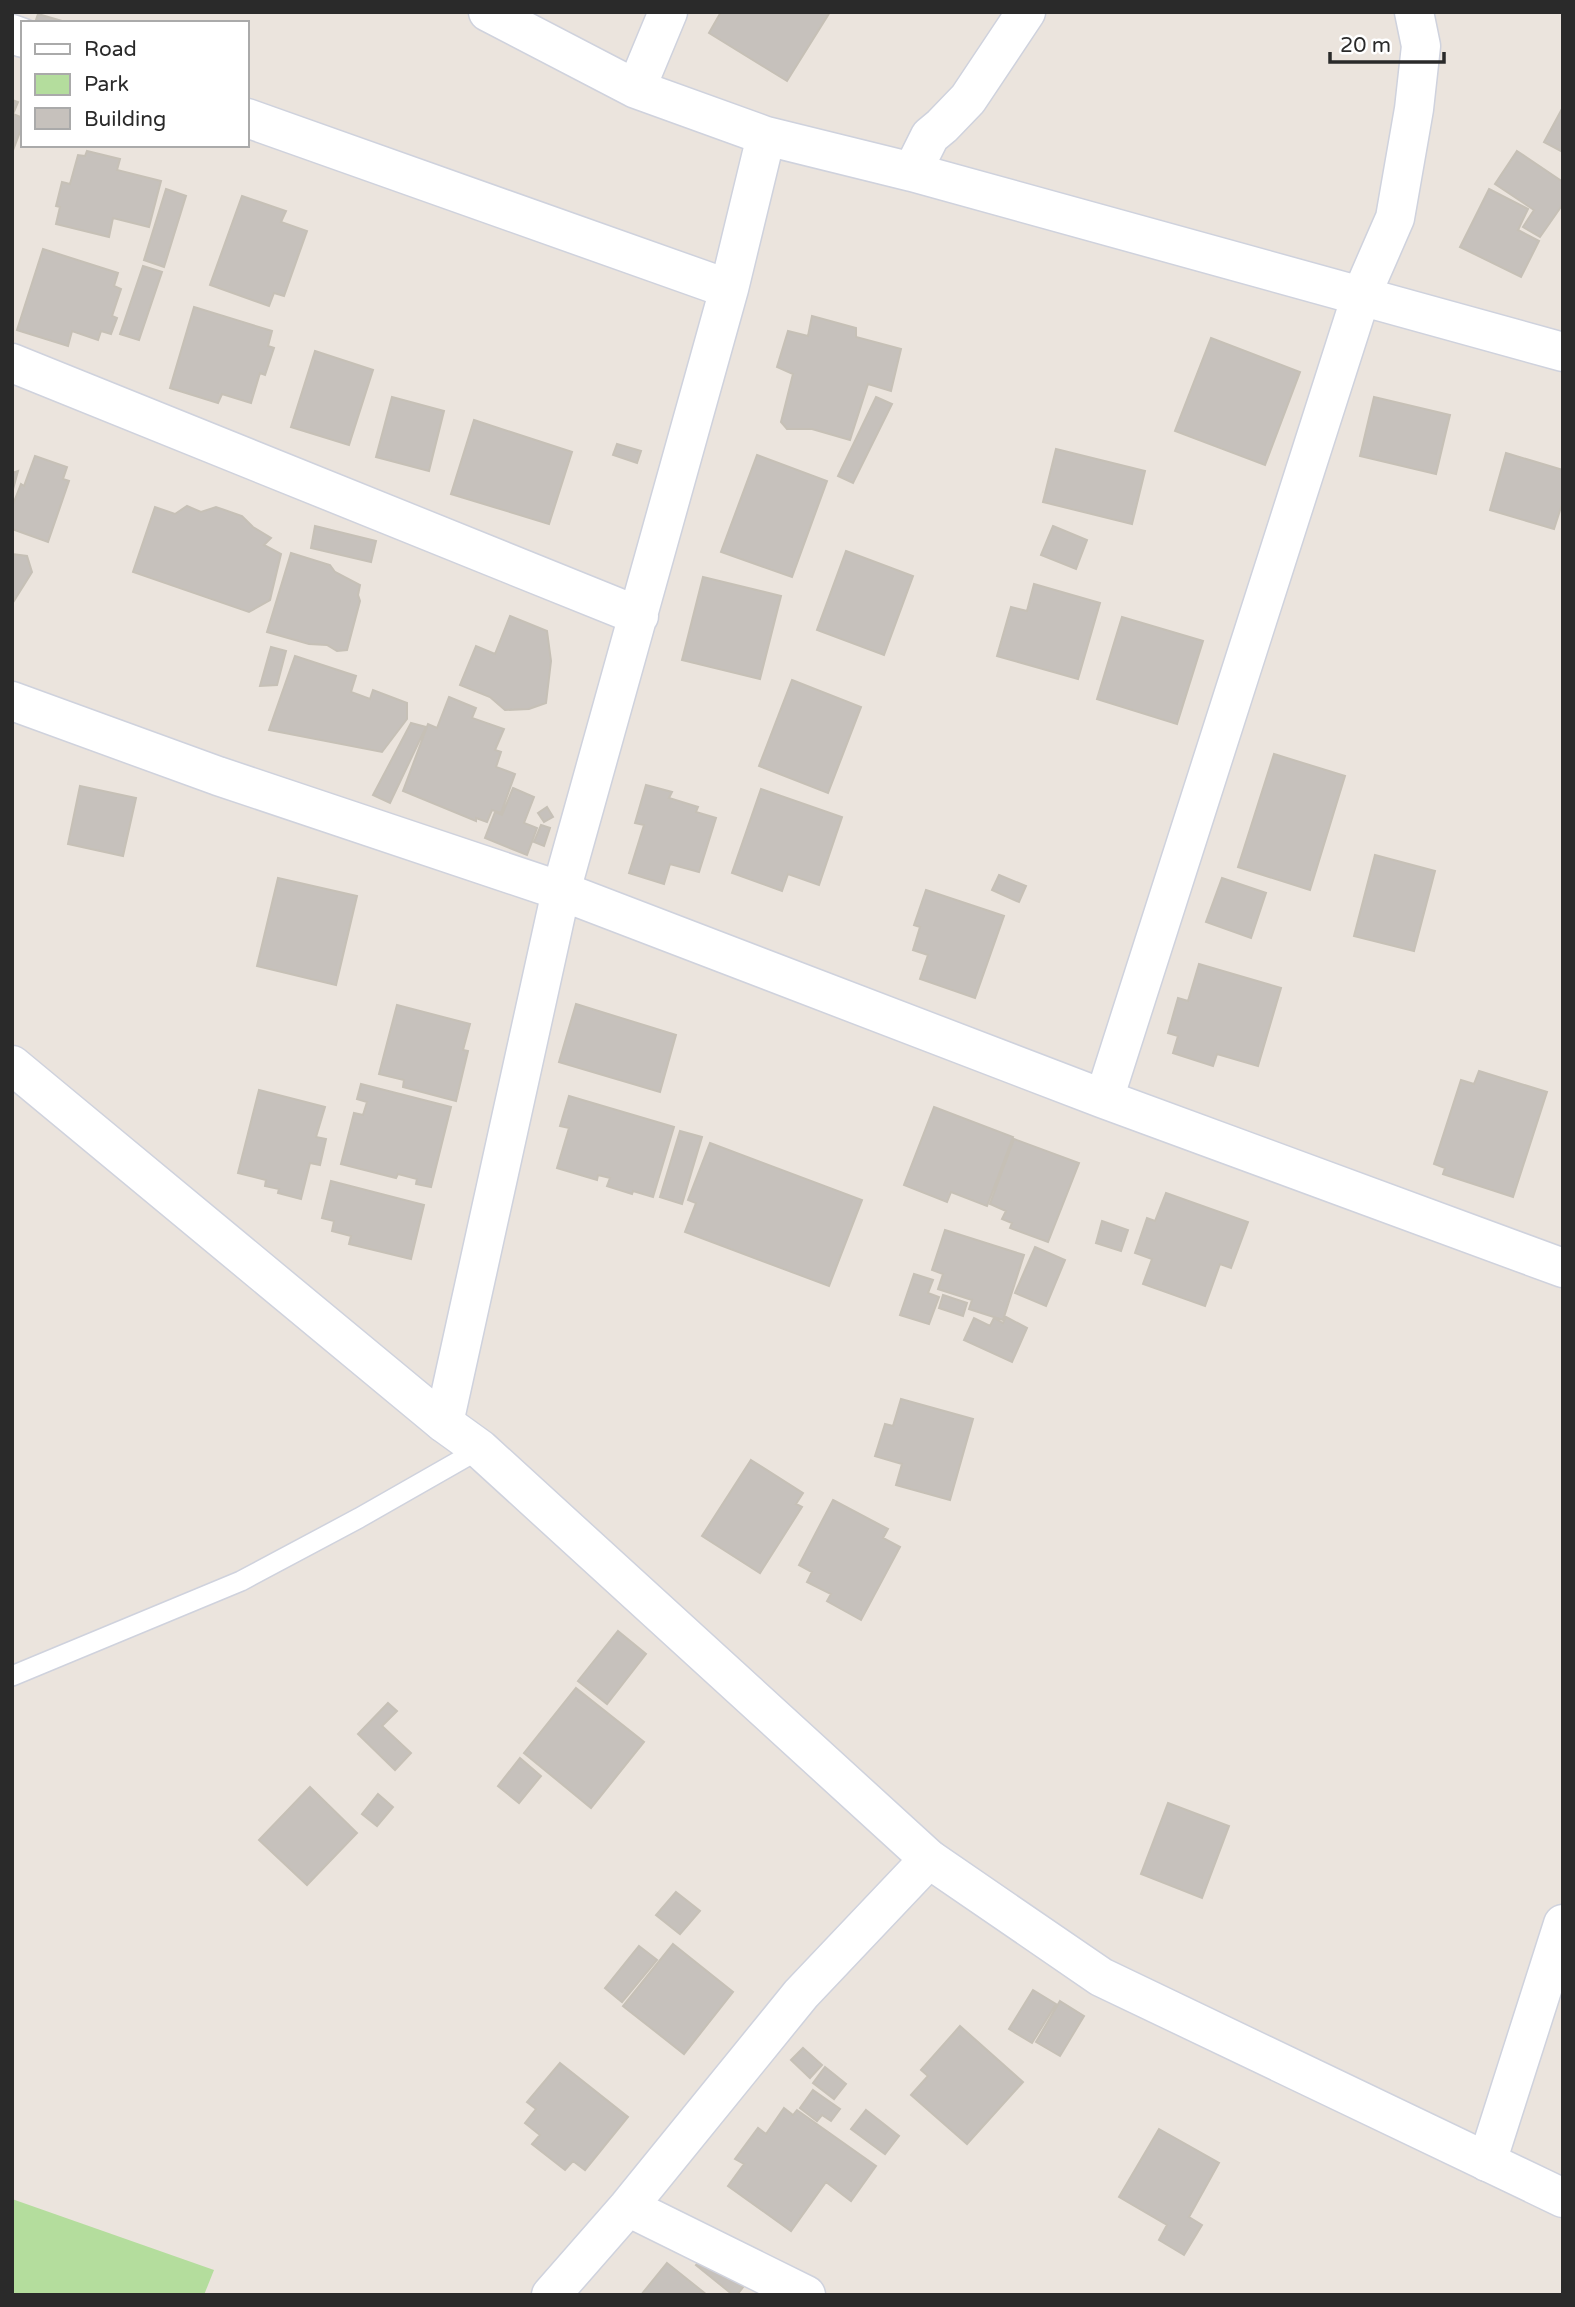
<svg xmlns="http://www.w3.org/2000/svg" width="1575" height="2307" viewBox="0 0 1575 2307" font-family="'Varela Round',sans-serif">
<rect width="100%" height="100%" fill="#ebe4dd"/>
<!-- green -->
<path fill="#b4dd9d" d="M12,2199L214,2270L204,2295H12Z"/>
<!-- building -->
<path fill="#c6c1bc" stroke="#c6c0b6" stroke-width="2" d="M721,12H830L787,81L709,33Z
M38,14L69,23H35Z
M12,100L18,102L13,114L23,118V124L12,153Z
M1563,107V152L1544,142Z
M87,151L120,159L117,170L161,181L149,227L113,218L109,237L56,224L60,207L56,206L62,182L70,184L78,155L85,156Z
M1517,151L1563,182V204L1540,237L1523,227L1534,210L1495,184Z
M166,189L186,196L164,267L144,260Z
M1489,189L1528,209L1518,230L1539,241L1521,277L1460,247Z
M242,196L286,211L281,222L307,231L284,296L274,293L269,306L210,285Z
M43,249L118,273L114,286L121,289L112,316L117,318L111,334L101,331L98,340L72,331L68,346L17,330Z
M143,266L162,272L139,340L120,334Z
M194,307L272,331L268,346L274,348L265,375L260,373L251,403L222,394L218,403L170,388Z
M812,316L856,328V337L901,349L891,391L868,384L850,440L812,429H787L781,422L793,374L777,367L788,331L808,336Z
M1211,338L1300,372L1265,465L1175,431Z
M315,351L373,370L349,445L291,427Z
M392,397L444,411L429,471L376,457Z
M876,397L892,404L853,483L838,476Z
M1374,397L1450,415L1436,474L1360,456Z
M474,420L572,452L549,524L451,494Z
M617,444L641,451L637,463L613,455Z
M1056,449L1145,471L1132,524L1043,502Z
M1506,453L1563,470V501L1554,529L1490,510Z
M757,455L827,481L792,577L721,552Z
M35,456L67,467L63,479L69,481L48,542L12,529V507L21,484L24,486Z
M18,471L12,493V473Z
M187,506L201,512L216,507L242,516L253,527L271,538L264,545L281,554L270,600L249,612L133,572L155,507L175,514Z
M315,526L376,541L371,562L311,548Z
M1053,526L1087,540L1076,569L1041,555Z
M846,551L913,576L884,655L817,630Z
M291,553L330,565L335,572L360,585L358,595L360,601L347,650L337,651L327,645L309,644L267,632Z
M12,554L27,556L32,572L12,604Z
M703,577L781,596L760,679L682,660Z
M1034,584L1100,603L1078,679L997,656L1011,607L1027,611Z
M510,616L547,631L551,661L546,703L529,709L505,710L490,697L460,685L476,646L495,654Z
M1122,617L1203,641L1177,724L1097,699Z
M271,647L286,651L277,685L260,686Z
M295,656L356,676L351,692L370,699L373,690L407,703V719L382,752L269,730Z
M792,680L861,707L828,793L759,766Z
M449,697L476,708L472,718L504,729L495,750L501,752L496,767L515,774L501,813L492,810L487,822L476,818V821L403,791L428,724L437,728Z
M411,723L426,727L390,803L373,795Z
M1274,754L1345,776L1310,890L1238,867Z
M646,785L672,792L669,798L698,807L696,812L716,818L699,872L670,864L664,884L629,873L644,825L635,823Z
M80,786L136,798L123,856L68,844Z
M513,788L534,797L524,823L537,828L527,855L485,838L495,812L502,815Z
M761,789L842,817L819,885L788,874L782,891L732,873Z
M547,807L553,817L544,822L538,813Z
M541,825L550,828L544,846L534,842Z
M1375,855L1435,871L1414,951L1354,936Z
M999,875L1026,886L1019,902L992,890Z
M278,878L357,896L336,985L257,966Z
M1222,878L1266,893L1251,938L1206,922Z
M926,890L1004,916L975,998L920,979L928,955L913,950L920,927L914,925Z
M1199,964L1281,988L1258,1066L1217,1054L1213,1066L1173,1053L1178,1036L1168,1033L1178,998L1188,1001Z
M576,1004L676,1035L660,1092L559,1062Z
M397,1005L470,1024L463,1050L468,1051L456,1101L403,1087L404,1080L379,1074Z
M1479,1071L1547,1092L1513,1197L1443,1174L1445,1168L1434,1164L1461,1080L1474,1084Z
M361,1084L451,1107L431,1187L416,1184L417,1179L398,1174L396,1178L341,1164L354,1113L363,1115L367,1102L357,1099Z
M259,1090L325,1107L316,1137L326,1139L320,1165L310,1163L301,1199L278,1193L279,1189L265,1186L266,1180L238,1173Z
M569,1096L674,1127L653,1197L633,1191L632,1194L607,1186L610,1178L598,1175L597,1180L557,1168L569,1128L560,1126Z
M934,1107L1013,1137L987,1206L951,1192L947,1202L904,1185Z
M680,1131L702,1137L682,1204L660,1197Z
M1014,1139L1079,1163L1048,1242L1010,1228L1012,1223L1002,1219L1006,1211L990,1204Z
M710,1143L862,1200L829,1286L685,1232L696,1203L688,1200Z
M331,1181L424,1205L411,1259L349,1244L351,1236L332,1231L334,1221L322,1218Z
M1166,1193L1248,1222L1231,1268L1220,1264L1205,1306L1143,1284L1152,1259L1135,1253L1147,1218L1155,1221Z
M1102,1221L1128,1230L1121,1251L1096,1243Z
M945,1230L1024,1255L1003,1320L969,1309L972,1300L938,1289L943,1274L932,1270Z
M1035,1247L1065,1260L1046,1306L1015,1293Z
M914,1274L933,1280L928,1293L939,1297L929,1324L900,1315Z
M943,1295L967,1303L963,1316L939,1308Z
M1006,1317L1027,1328L1012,1362L964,1340L974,1318L990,1326L994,1318L1003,1323Z
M901,1399L973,1419L950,1500L896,1485L902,1464L875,1456L885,1424L893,1426Z
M751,1460L803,1493L796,1504L802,1507L760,1573L702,1536Z
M833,1500L888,1529L883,1538L900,1547L861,1620L827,1601L831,1594L807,1582L812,1572L799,1565Z
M618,1631L646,1654L607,1704L578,1681Z
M576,1688L644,1742L591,1808L524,1753Z
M388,1703L397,1711L382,1726L411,1753L395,1770L358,1734Z
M520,1758L541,1776L519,1803L498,1786Z
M310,1787L357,1833L307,1885L259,1840Z
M378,1794L393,1807L377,1826L362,1814Z
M1168,1803L1229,1826L1202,1898L1141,1874Z
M676,1892L700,1911L680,1934L656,1915Z
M673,1944L733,1992L684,2054L623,2006Z
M639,1946L657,1960L622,2002L605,1988Z
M1033,1990L1056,2004L1032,2043L1009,2029Z
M1060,2001L1084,2016L1060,2056L1036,2042Z
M960,2026L1023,2082L967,2144L911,2095L928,2076L921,2070Z
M803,2048L822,2065L810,2078L791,2060Z
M560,2063L628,2117L585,2170L573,2161L565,2170L532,2144L540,2135L525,2123L536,2109L527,2102Z
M825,2067L846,2084L834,2099L813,2083Z
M813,2090L840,2109L831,2121L822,2115L817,2121L800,2108Z
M784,2108L793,2115L797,2110L876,2166L851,2201L826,2182L791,2231L728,2186L744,2164L735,2159L758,2128L766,2134Z
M866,2110L899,2136L885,2154L851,2129Z
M1159,2129L1219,2163L1189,2217L1202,2225L1184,2255L1159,2240L1167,2225L1119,2197Z
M708,2250L747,2282L737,2295H733L696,2265Z
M667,2263L707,2295H641Z"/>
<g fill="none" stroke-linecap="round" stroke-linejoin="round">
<!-- lane casing -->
<g stroke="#cfd2dd" stroke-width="22">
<path id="lane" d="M12,1676L241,1581L359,1518L480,1449"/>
</g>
<!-- street casing -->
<g stroke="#cfd2dd" stroke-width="41">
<path id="street" d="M488,12L636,89L766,136L912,172L1563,352
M12,34L23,38
M636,89L668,12
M247,118L729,289
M912,172L930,136L942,126L968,99L1026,12
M12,363L639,616
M12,701L218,776L561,891L1104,1099L1563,1268
M1104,1099L1361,296L1395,218L1414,109L1421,46L1414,12
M444,1423L561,891L729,289L766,136
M1487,2162L1563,1924
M628,2207L806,2295
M551,2295L628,2207L801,1994L929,1859"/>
</g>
<!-- secondary casing -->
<g stroke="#cfd2dd" stroke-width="41">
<path id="secondary" d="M12,1065L444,1423L480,1449L929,1859L1101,1977L1563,2198"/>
</g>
<!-- lane -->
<use href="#lane" stroke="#fff" stroke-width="19"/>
<!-- street -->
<use href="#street" stroke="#fff" stroke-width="38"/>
<!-- secondary -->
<use href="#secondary" stroke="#fff" stroke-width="38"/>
</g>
<!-- border -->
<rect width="1575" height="2307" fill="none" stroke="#2a2a2a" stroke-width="28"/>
<!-- legend -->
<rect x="21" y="21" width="228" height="126" fill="#ffffff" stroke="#aaaaaa" stroke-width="2"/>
<rect x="35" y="44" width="35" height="10" fill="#ffffff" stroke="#aaaaaa" stroke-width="2"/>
<text x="84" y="56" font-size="21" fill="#2a2a2a">Road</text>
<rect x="35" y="74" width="35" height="21" fill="#b4dd9d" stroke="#aaaaaa" stroke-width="2"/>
<text x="84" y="91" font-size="21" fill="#2a2a2a">Park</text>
<rect x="35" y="108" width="35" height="21" fill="#c6c1bc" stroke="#aaaaaa" stroke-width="2"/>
<text x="84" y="126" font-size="21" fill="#2a2a2a">Building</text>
<!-- scale -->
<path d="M1330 52v10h114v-10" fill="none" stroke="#2a2a2a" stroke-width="3.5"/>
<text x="1340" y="52" font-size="21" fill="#2a2a2a" stroke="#ffffff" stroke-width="5" paint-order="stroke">20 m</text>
</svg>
